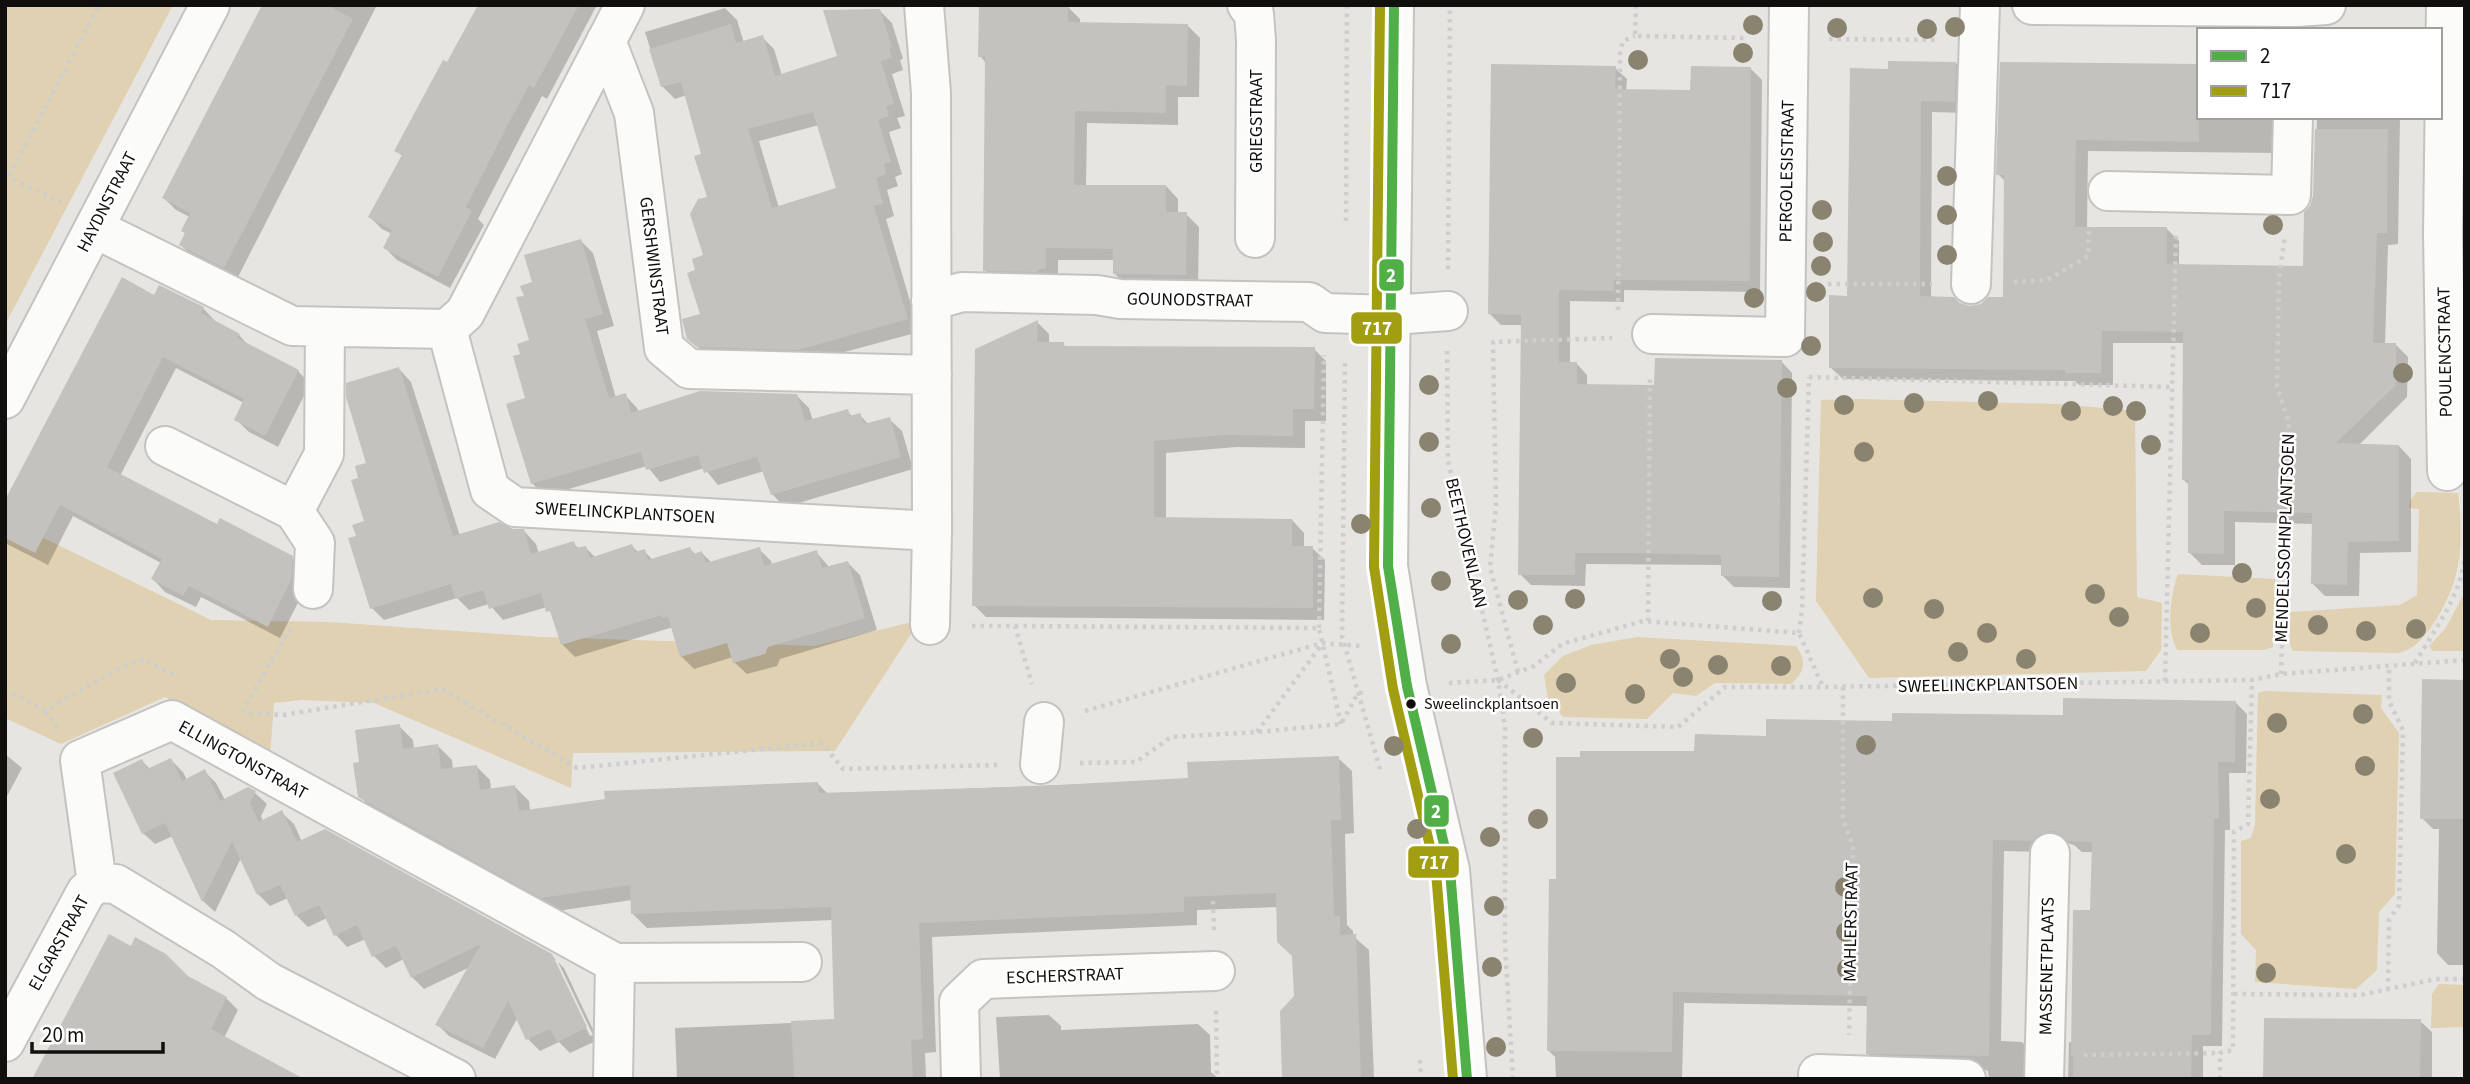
<svg xmlns="http://www.w3.org/2000/svg" width="2470" height="1084" viewBox="0 0 2470 1084" font-family="'Source Sans 3',sans-serif">
<rect width="100%" height="100%" fill="#e7e5e1"/>
<!-- green -->
<path fill="#dfd1b1" d="M7,5H173L5,325V10Z
M1859,399L2059,404L2135,411L2137,597L2162,603L2161,650L2146,671L1869,678L1816,601L1821,400Z
M2417,492L2458,493C2464,545 2462,583 2431,627C2422,639 2414,650 2398,653L2293,651L2290,645V612L2400,605L2417,595L2419,509L2409,508L2410,500Z
M5,519L211,620L329,622L542,637L814,646L920,620L835,751L573,753L571,788L374,703L301,700L274,703L270,757L165,697L61,744L5,718Z
M2178,574L2275,579L2273,647L2264,650H2177C2166,629 2170,597 2178,574Z
M2465,592V651H2433L2429,646L2445,629Z
M1637,637L1796,646C1807,661 1805,672 1791,684L1715,683L1696,696L1673,693L1647,719L1563,717L1548,699L1544,675L1563,656L1591,645Z
M2265,691L2382,695L2381,708L2399,733L2395,894L2379,912L2377,970L2356,989L2255,982L2256,950L2241,934V841L2251,838L2255,825L2258,693Z
M2439,984L2465,985V1027L2431,1028L2432,994Z"/>
<!-- shadow -->
<path fill="#0003" fill-rule="evenodd" d="M264,5H377L237,279L193,257L181,245L190,217L176,210L164,198Z
M480,5H597L547,99L542,96L525,128L478,219L484,225L450,288L397,260L385,248L392,234L382,229L370,217L403,157L396,150L448,65Z
M1068,7L1080,19V24L1188,26L1200,38L1199,97H1178V125L1087,123L1086,187L1166,186L1178,199V214H1186L1199,227L1198,287L1127,286L1115,274V260H1058V281L998,282L985,270L987,64L980,56Z
M725,8L737,20L744,43L762,37L774,49L782,76L839,57L879,10L892,23L903,59L900,60L903,70L892,74L905,116L897,118L901,128L889,132L902,174L895,177L898,186L887,190L894,216L886,219L919,332L811,361L702,351L689,338L702,315L697,271L706,256L709,198L703,155L687,95L675,99L662,86L645,32ZM819,125L838,189L779,208L759,141Z
M1956,63L1968,75L1967,113L1932,112L1931,298L1971,308L2005,299V181L1998,174L2002,64L2199,117H2287L2282,153L2088,151L2087,228L2167,229L2179,241V266L2305,267L2315,196L2317,117H2400L2398,244L2388,245L2385,345H2396L2408,357L2407,397L2358,446H2399L2411,459V552L2360,553L2359,596H2325L2313,584L2314,524L2235,522V565H2202L2190,553V486L2183,479L2185,343H2113V385H2079L2075,381L1843,379L1830,367L1849,297L1890,71Z
M1615,68L1627,79L1626,91H1692L1751,69L1762,80L1760,292L1624,290V302L1570,301V363H1576L1587,375V386L1656,387L1781,361L1792,373L1790,588L1734,587L1723,576V565L1586,564L1585,586L1531,585L1520,574L1523,325H1501L1489,313Z
M580,240L593,253L614,326L597,331L616,398L625,395L637,408L639,412L796,395L809,408L813,421L847,411L853,417L860,415L869,425L889,419L902,431L913,469L785,507L772,494L764,471L718,485L704,468L660,482L647,466L545,496L532,483L523,355L531,341L526,297L534,283Z
M155,297L203,308L215,321L214,323L239,335L249,346L298,371L310,384L278,447L249,432L236,419L244,403L176,368L120,476L218,526L291,557L304,570L303,593L280,638L201,597L196,607L165,592L153,579L161,563L73,516L48,565L5,543V504Z
M1037,322L1049,334V344H1063L1066,347L1314,349L1326,361V421H1305V448L1236,447L1166,453V519L1292,520L1304,533V548H1312L1325,560L1324,620L986,617L974,605Z
M399,369L411,382L460,536L524,531L536,544L539,554L573,543L579,549L586,548L596,558L632,546L639,553L644,551L653,560L690,549L696,555L702,553L712,563L759,549L771,561L772,565L816,552L830,568L848,563L860,575L877,630L780,659L777,666L747,674L734,662L733,657L694,669L681,656L673,627L575,657L562,644L554,617L547,607L503,620L489,604L469,610L457,598L384,620L372,608L358,537L366,522L360,479L368,464Z
M2465,682V965H2448L2437,953L2439,829H2433L2422,818Z
M2235,702L2247,714L2246,773H2229L2230,830H2225L2222,1046H2203V1079H2068L2069,1042L2073,1043L2092,911L2094,852H2082L2074,845L2063,842L2044,852L2004,851L2001,1041L2022,1042L2034,1054L2033,1079H1989L1988,1071L1980,1068L1879,1065L1867,1053L1868,1006L1684,1003L1682,1079H1556L1555,1057L1549,1051L1558,881L1696,753L1768,738L1894,722L2064,717Z
M399,726L413,740L414,749L438,746L452,760L453,770L476,766L490,780L491,790L515,787L529,801L530,811L817,783L828,794L1190,780L1338,758L1352,771L1354,833L1345,834L1347,925L1353,931V936L1369,950L1374,1079H1284L1295,997L1294,956L1278,907L1197,910V925L932,937L936,1052L925,1053L926,1079H677L675,1028L836,1021L833,920L647,928L633,914L632,900L557,911L374,810L359,796Z
M5,754L22,768L5,800Z
M171,760L183,772L187,780L204,771L216,783L225,800L255,793L267,804L261,816L263,821L282,813L294,824L302,842L551,955L556,960H553L590,1036L593,1035L558,962L564,968L598,1040L570,1053L559,1042L540,1051L528,1039L518,1017L495,1059L449,1036L437,1024L470,967L424,989L412,977L404,959L386,968L374,956L366,939L347,947L336,935L327,918L308,927L296,915L288,898L270,906L258,894L241,858L215,912L203,901L173,836L155,844L143,833L142,761L150,769Z
M187,978L226,998L238,1010L224,1038L33,1079Z
M1049,1015L1061,1026V1030L1198,1024L1210,1035L1211,1072L1219,1079H1000L996,1017Z
M2420,1021L2432,1032V1079H2265Z"/>
<!-- building -->
<path fill="#c3c2be" fill-rule="evenodd" d="M262,5H327L353,19L224,268L179,245L185,233L181,231L190,213L162,198Z
M478,5H579L534,88L529,85L513,115L466,207L472,211L438,277L383,248L392,230L368,217L402,155L394,151L443,60L447,62Z
M979,5H1068V22L1188,24L1187,86L1166,85V113L1075,111L1074,185H1166V212H1187L1186,275L1113,274V249L1046,248V269H1038V272L983,271L985,57H978Z
M880,9L892,47L889,48L892,58L881,61L894,104L886,106L889,116L878,120L891,162L884,164L886,174L876,178L883,204L874,206L908,319L798,350L697,347L687,339L682,319L700,314L687,273L695,270L692,259L703,255L690,214L698,199L707,197L694,156L701,154L681,82L661,87L649,49L731,24L736,43L763,35L775,76L837,56L823,10ZM813,112L836,188L772,208L748,129Z
M1888,61L1956,62L1955,102L1921,101L1920,296L1954,297L1960,303L1970,306L1981,304L1988,297H2003L2004,175H1996L2000,62L2199,64V142L2076,140L2075,227H2167V264L2303,266L2304,212L2310,206L2313,196L2315,129H2388L2387,233H2377L2373,343H2396V385L2336,443L2399,445V541L2348,542L2347,585L2311,584L2312,513L2224,511V554L2188,553V480H2182L2183,332L2102,331L2101,373H2065V370L1829,368V295L1847,296L1850,68L1888,69Z
M1491,64L1616,66L1615,89L1690,90L1691,66L1751,67L1750,281L1614,280V291L1559,290V362H1577V384L1654,385L1655,358L1782,360L1779,577L1721,576V555L1629,553H1575V575H1518L1521,315L1488,314Z
M581,239L603,314L585,319L609,398L626,393L631,413L700,391L797,394L805,421L848,409L850,416L860,413L864,424L890,417L901,457L771,495L757,457L704,473L698,455L646,470L641,452L531,484L506,404L525,398L513,356L520,354L517,344L529,340L516,297L524,296L520,286L532,282L524,255Z
M122,277L154,295L159,285L204,307L201,313L240,334L237,338L299,370L265,436L234,420L244,399L163,357L107,467L217,524L220,518L293,556L291,580L268,627L189,586L183,596L151,579L162,559L60,505L35,553L5,538V500Z
M1038,320L1037,342H1064V346L1315,347L1314,409H1293V436L1223,435L1154,441V517L1292,519V546H1313V608L972,606L975,349Z
M399,367L453,536L499,522L513,529H524L531,554L574,541L576,548L586,546L590,558L632,544L635,552L645,549L648,560L690,547L693,554L702,551L706,563L760,547L764,566L817,550L822,568L848,561L865,618L768,647L765,654L733,663L727,643L680,657L668,617L662,618V615L561,645L550,611L546,612L541,593L489,609L483,590L455,599L451,584L370,609L348,538L356,536L352,525L364,521L351,480L358,478L355,466L366,463L346,397V383Z
M2422,679L2465,680V819H2420Z
M2063,698L2236,701L2235,762H2218L2219,819H2214L2211,1035H2192L2191,1079H2073V1056H2071L2073,910H2090L2092,842L2068,841L2061,834L2051,831L2040,834L2032,841L1993,840L1989,1056L1866,1054L1867,996L1673,992L1672,1052L1547,1051L1549,879H1556V757H1580V751H1694L1695,734L1766,736V719L1892,721V713L2063,715Z
M400,724L403,749L438,744L441,769L477,765L480,790L515,785L519,811L605,799L604,791L818,782L819,793L1039,786L1188,778L1187,762L1339,756L1341,820H1331L1334,916H1340V935L1356,934L1361,1079H1282L1280,1011L1294,996L1292,956L1277,942L1276,893L1184,897V912L919,923L923,1039L911,1040L913,1079H794L791,1021L834,1019L831,907L631,914L630,885L541,898L358,797L353,763L359,762L355,730Z
M171,758L182,781L205,769L220,801L248,787L256,791L250,803L259,822L282,810L297,842L325,829L552,954L587,1027L557,1042L550,1029L526,1040L508,1001L483,1048L435,1025L481,944L411,978L396,946L372,957L357,925L334,936L319,905L295,916L280,885L257,895L232,842L202,902L165,823L142,834L113,773L142,759L147,769Z
M109,934L131,946L135,937L166,954L188,976L227,997L211,1029L304,1079H32Z
M2264,1018L2421,1019L2420,1079H2263Z"/>
<g fill="none" stroke-linecap="round" stroke-linejoin="round">
<!-- minor casing -->
<g stroke="#c4c3c1" stroke-width="42">
<path id="minor" d="M924,5L931,93L932,531L930,625
M1247,5L1254,14L1256,40L1255,238
M1394,5L1388,566L1407,686L1450,870L1467,1079
M2032,5L2297,7L2326,5
M2446,5L2443,234L2447,471
M606,41L634,113L664,348L689,369L932,375
M2108,191L2291,195L2293,117
M94,228L292,326L447,329L465,313L625,5
M1971,284L1980,5
M931,301L962,292L1097,295L1120,299L1309,302L1325,313L1392,315L1448,311
M447,329L490,490L515,507L932,531
M1652,334L1785,337L1789,5
M5,399L210,5
M165,446L294,511
M313,589L315,543L294,511L324,454L325,327
M1040,764L1044,722
M5,1042L86,892L97,883
M456,1079L269,982L223,949L116,884L97,883L80,760L172,720L615,963L802,962
M613,1079L615,963
M961,1079L959,1002L983,979L1215,971
M1818,1079V1074L1966,1079
M2044,1079L2050,853"/>
</g>
<!-- path -->
<path stroke="#cececd" stroke-width="4.5" stroke-dasharray="3.5 5" stroke-linecap="butt" d="M1636,5L1635,36L1746,38
M1829,39L1939,40
M5,176L61,202
M9,176L99,5
M1346,221L1347,5
M1448,269L1450,5
M2014,282L2047,280L2088,256L2089,227
M1828,284H1932
M1618,310L1620,53L1623,41L1635,36
M1447,351L1448,461L1498,680L1505,727V944L1513,1079
M1345,363L1342,636L1380,769
M1809,377L2173,387
M1648,621L1650,376
M972,626H1015L1032,684
M1015,626L1319,628L1341,724
M1319,628L1324,355
M1799,633L1802,609L1809,377
M2415,663C2435,629 2460,597 2465,557
M1518,672L1490,567L1496,505L1493,342L1612,338
M2281,674L2289,422L2277,387L2279,278L2285,236
M1498,680L1552,723L1678,727L1725,687H1823L2252,680L2281,674L2465,660
M2165,681L2176,235
M1449,683L1498,680L1534,666L1562,644L1643,621L1799,633L1823,687
M1843,687V820L1853,846L1849,1035
M5,690L45,711L118,669L143,659L179,678
M45,711L57,728
M1085,711L1322,643L1361,646
M242,712L293,623
M249,713L283,715L442,689L577,768L822,743L843,769L998,765
M1257,732L1322,644
M1080,763L1136,762L1171,737L1257,732L1341,724L1358,693L1367,692
M1213,901L1214,932
M2388,990L2389,920L2399,905L2403,730L2389,701V665
M2234,994L2361,995L2436,979H2465
M1216,1011L1217,1079
M2084,1055L2220,1053
M1420,1060L1421,1079
M2220,1079V1053L2233,1050L2234,832L2248,824L2252,680"/>
<!-- minor -->
<use href="#minor" stroke="#fbfbfa" stroke-width="38"/>
<!-- bus-1 casing -->
<g stroke="#fff" stroke-width="16">
<path id="bus-1" d="M1394,5L1388,566L1407,686L1450,870L1467,1079"/>
</g>
<!-- bus-2 casing -->
<g stroke="#fff" stroke-width="16">
<path id="bus-2" d="M1380,5L1374,567L1393,689L1436,872L1453,1079"/>
</g>
<!-- bus-1 -->
<use href="#bus-1" stroke="#50af46" stroke-width="10"/>
<!-- bus-2 -->
<use href="#bus-2" stroke="#a29e12" stroke-width="10"/>
</g>
<!-- trees -->
<g fill="#8a8370">
<circle cx="1753" cy="25" r="10"/>
<circle cx="1955" cy="27" r="10"/>
<circle cx="1837" cy="28" r="10"/>
<circle cx="1927" cy="29" r="10"/>
<circle cx="1743" cy="53" r="10"/>
<circle cx="1638" cy="60" r="10"/>
<circle cx="1947" cy="176" r="10"/>
<circle cx="1822" cy="210" r="10"/>
<circle cx="1947" cy="215" r="10"/>
<circle cx="2273" cy="225" r="10"/>
<circle cx="1823" cy="242" r="10"/>
<circle cx="1947" cy="255" r="10"/>
<circle cx="1821" cy="266" r="10"/>
<circle cx="1816" cy="292" r="10"/>
<circle cx="1754" cy="298" r="10"/>
<circle cx="1811" cy="346" r="10"/>
<circle cx="2403" cy="373" r="10"/>
<circle cx="1429" cy="385" r="10"/>
<circle cx="1787" cy="388" r="10"/>
<circle cx="1988" cy="401" r="10"/>
<circle cx="1914" cy="403" r="10"/>
<circle cx="1844" cy="405" r="10"/>
<circle cx="2113" cy="406" r="10"/>
<circle cx="2071" cy="411" r="10"/>
<circle cx="2136" cy="411" r="10"/>
<circle cx="1429" cy="442" r="10"/>
<circle cx="2151" cy="445" r="10"/>
<circle cx="1864" cy="452" r="10"/>
<circle cx="1431" cy="508" r="10"/>
<circle cx="1361" cy="524" r="10"/>
<circle cx="2242" cy="573" r="10"/>
<circle cx="1441" cy="581" r="10"/>
<circle cx="2095" cy="594" r="10"/>
<circle cx="1873" cy="598" r="10"/>
<circle cx="1575" cy="599" r="10"/>
<circle cx="1518" cy="600" r="10"/>
<circle cx="1772" cy="601" r="10"/>
<circle cx="2256" cy="608" r="10"/>
<circle cx="1934" cy="609" r="10"/>
<circle cx="2119" cy="617" r="10"/>
<circle cx="1543" cy="625" r="10"/>
<circle cx="2318" cy="625" r="10"/>
<circle cx="2416" cy="629" r="10"/>
<circle cx="2366" cy="631" r="10"/>
<circle cx="1987" cy="633" r="10"/>
<circle cx="2200" cy="633" r="10"/>
<circle cx="1451" cy="644" r="10"/>
<circle cx="1958" cy="652" r="10"/>
<circle cx="1670" cy="659" r="10"/>
<circle cx="2026" cy="659" r="10"/>
<circle cx="1718" cy="665" r="10"/>
<circle cx="1781" cy="666" r="10"/>
<circle cx="1683" cy="677" r="10"/>
<circle cx="1566" cy="683" r="10"/>
<circle cx="1635" cy="694" r="10"/>
<circle cx="2363" cy="714" r="10"/>
<circle cx="2277" cy="723" r="10"/>
<circle cx="1533" cy="738" r="10"/>
<circle cx="1866" cy="745" r="10"/>
<circle cx="1394" cy="746" r="10"/>
<circle cx="2365" cy="766" r="10"/>
<circle cx="2270" cy="799" r="10"/>
<circle cx="1538" cy="819" r="10"/>
<circle cx="1417" cy="829" r="10"/>
<circle cx="1490" cy="837" r="10"/>
<circle cx="2346" cy="854" r="10"/>
<circle cx="1845" cy="887" r="10"/>
<circle cx="1494" cy="906" r="10"/>
<circle cx="1846" cy="932" r="10"/>
<circle cx="1492" cy="967" r="10"/>
<circle cx="1847" cy="969" r="10"/>
<circle cx="2266" cy="973" r="10"/>
<circle cx="1496" cy="1047" r="10"/>
</g>
<!-- markers -->
<circle fill="#100f0d" stroke="#fff" stroke-width="2.5" cx="1411" cy="704" r="6"/>
<g text-anchor="middle" dominant-baseline="central" stroke-width="5" stroke-linejoin="round" paint-order="stroke">
<!-- bus labels -->
<g font-size="16" fill="#100f0d" stroke="#fff" text-anchor="start">
<text x="1424" y="704">Sweelinckplantsoen</text>
</g>
<!-- street labels -->
<g font-size="18" fill="#100f0d" stroke="#fff">
<text transform="translate(1256 121) rotate(-90)">GRIEGSTRAAT</text>
<text transform="translate(1787 171) rotate(-89)">PERGOLESISTRAAT</text>
<text transform="translate(107 202) rotate(-63)">HAYDNSTRAAT</text>
<text transform="translate(654 266) rotate(83)">GERSHWINSTRAAT</text>
<text transform="translate(1190 300) rotate(1)">GOUNODSTRAAT</text>
<text transform="translate(2445 352) rotate(-91)">POULENCSTRAAT</text>
<text transform="translate(625 513) rotate(3)">SWEELINCKPLANTSOEN</text>
<text transform="translate(2285 538) rotate(-88)">MENDELSSOHNPLANTSOEN</text>
<text transform="translate(1466 543) rotate(77)">BEETHOVENLAAN</text>
<text transform="translate(1988 685) rotate(-1)">SWEELINCKPLANTSOEN</text>
<text transform="translate(243 760) rotate(29)">ELLINGTONSTRAAT</text>
<text transform="translate(1851 922) rotate(-89)">MAHLERSTRAAT</text>
<text transform="translate(59 943) rotate(-61)">ELGARSTRAAT</text>
<text transform="translate(2047 966) rotate(-89)">MASSENETPLAATS</text>
<text transform="translate(1065 976) rotate(-2)">ESCHERSTRAAT</text>
</g>
</g>
<g stroke="#fff" stroke-width="2.5">
<rect x="1378" y="258" width="27" height="34" rx="7" fill="#50af46"/>
<rect x="1350" y="311" width="53" height="34" rx="7" fill="#a29e12"/>
<rect x="1423" y="794" width="27" height="34" rx="7" fill="#50af46"/>
<rect x="1407" y="845" width="53" height="34" rx="7" fill="#a29e12"/>
</g>
<g font-size="19" text-anchor="middle" font-weight="bold" fill="#fff">
<text x="1391" y="282">2</text>
<text x="1377" y="335">717</text>
<text x="1436" y="818">2</text>
<text x="1434" y="869">717</text>
</g>
<!-- border -->
<rect width="2470" height="1084" fill="none" stroke="#100f0d" stroke-width="14"/>
<!-- legend -->
<rect x="2197" y="28" width="245" height="91" fill="#ffffff" stroke="#9f9f9e" stroke-width="2"/>
<rect x="2211" y="51" width="35" height="10" fill="#50af46" stroke="#9f9f9e" stroke-width="2"/>
<text x="2260" y="63" font-size="21" fill="#100f0d">2</text>
<rect x="2211" y="86" width="35" height="10" fill="#a29e12" stroke="#9f9f9e" stroke-width="2"/>
<text x="2260" y="98" font-size="21" fill="#100f0d">717</text>
<!-- scale -->
<path d="M32 1042v10h131v-10" fill="none" stroke="#100f0d" stroke-width="3.5"/>
<text x="42" y="1042" font-size="21" fill="#100f0d" stroke="#ffffff" stroke-width="5" paint-order="stroke">20 m</text>
</svg>
